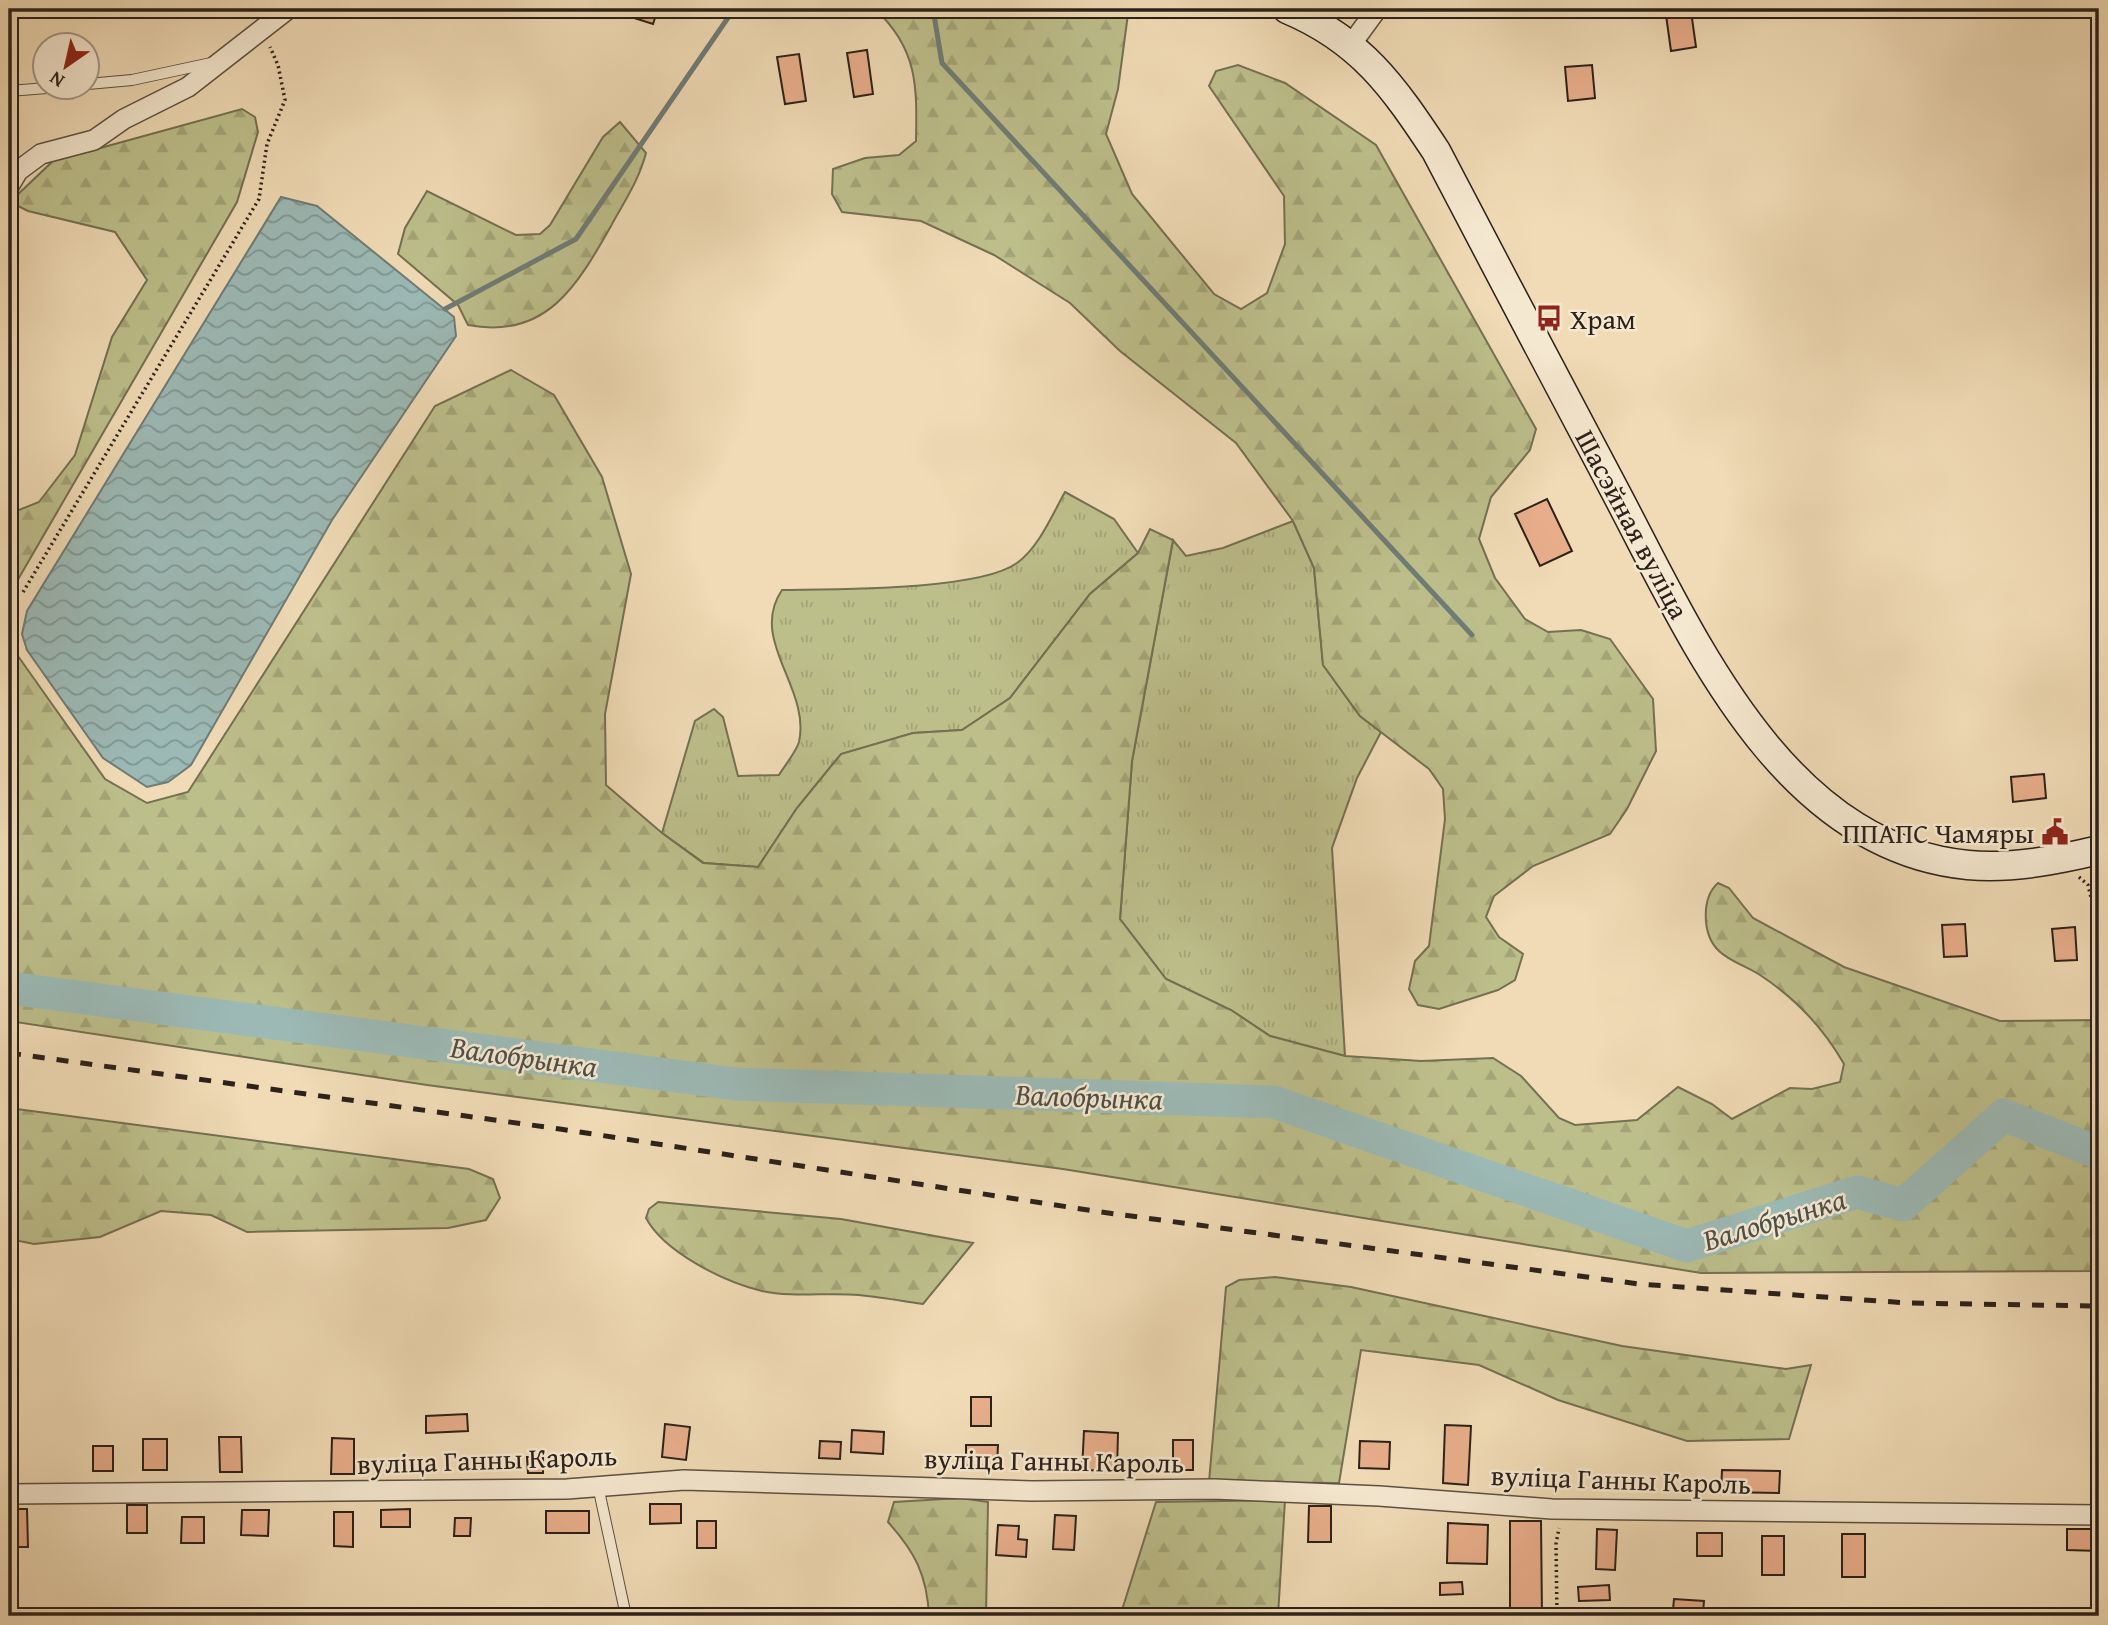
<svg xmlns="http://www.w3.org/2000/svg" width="2108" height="1625" viewBox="0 0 2108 1625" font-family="'Gentium Book Plus',serif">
<defs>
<pattern id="grass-tufts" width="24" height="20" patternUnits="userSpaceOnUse" patternTransform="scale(1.75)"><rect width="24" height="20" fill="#bdbf8b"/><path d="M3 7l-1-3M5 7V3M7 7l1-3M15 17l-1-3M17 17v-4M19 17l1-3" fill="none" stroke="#a3a477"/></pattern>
<pattern id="forest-firs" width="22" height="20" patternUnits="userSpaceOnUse" patternTransform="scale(1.75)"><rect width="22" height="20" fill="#bdbf8b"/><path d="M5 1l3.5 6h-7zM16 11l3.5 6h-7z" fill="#a3a477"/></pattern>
<pattern id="water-waves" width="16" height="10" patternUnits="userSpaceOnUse" patternTransform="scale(1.75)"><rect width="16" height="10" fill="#9cb9b5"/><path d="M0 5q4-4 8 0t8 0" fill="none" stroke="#7f9692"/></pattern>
</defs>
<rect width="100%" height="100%" fill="#f0dbb6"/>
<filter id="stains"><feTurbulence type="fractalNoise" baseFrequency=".00286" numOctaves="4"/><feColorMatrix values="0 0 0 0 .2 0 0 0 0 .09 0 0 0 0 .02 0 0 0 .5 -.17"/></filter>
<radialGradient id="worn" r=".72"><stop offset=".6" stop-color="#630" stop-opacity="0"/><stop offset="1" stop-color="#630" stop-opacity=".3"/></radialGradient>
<!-- grass -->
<path fill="url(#grass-tufts)" stroke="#747053" stroke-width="2" d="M1065,492L1114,519L1138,553L1090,594L1010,698L962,730L913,733L841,754L797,808L758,867L704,863L662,833L695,721L714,709L723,717L738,776L779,775C785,765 796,752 799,742C811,688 748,640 782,590C832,589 978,591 1017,563C1039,547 1052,515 1065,492Z
M1293,521L1314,568L1323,665L1360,716L1381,732L1357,778L1332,848L1345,1056L1270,1036L1231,1010L1166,979L1120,919L1132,761L1173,540L1186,556L1223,548Z"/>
<!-- forest -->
<path fill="url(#forest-firs)" stroke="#747053" stroke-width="2" d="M875,9H1037L1052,17L1085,9H1124L1128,14L1118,89L1106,134L1132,194L1214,294L1241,309L1267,293L1285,244L1284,196L1209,86L1216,71L1238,65L1285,83L1376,145L1536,429L1530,450L1491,497L1479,539L1495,578L1525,619L1548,632L1581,630L1610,639L1653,699L1656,751L1627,809L1610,834L1533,866L1494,896L1486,917L1499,937L1523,954L1515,980L1498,990L1439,1009L1418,1005L1409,989L1415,961L1429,946L1445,819L1443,789L1429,769L1360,716L1323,665L1314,568L1293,521L1236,443L1120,351L1070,303L994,255L921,221L842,212L832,194L833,169L865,158L899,155L916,141C917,86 918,49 875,9Z
M242,109L255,117L258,132L237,202L9,595V510L14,512L39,502L75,455L112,337L147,280L115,232L28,211L16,205L13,199L53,161Z
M620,122L646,153C639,180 624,202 611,226C577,286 546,340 468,325L458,305L398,254L405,228L427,191L516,235L540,234L550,225L603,137Z
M511,370L554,395L602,477L631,574L605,714L606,785L662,833L703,863L758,867L797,808L841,754L913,733L962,730L1010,698L1090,594L1138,553L1150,529L1173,540L1132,761L1120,919L1166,979L1231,1010L1270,1036L1345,1056L1421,1061L1493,1058L1521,1076L1559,1118L1575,1125L1637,1120L1678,1087L1712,1104L1732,1119L1790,1088L1812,1089L1840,1082L1844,1064C1824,1029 1795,998 1760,975C1748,967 1729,961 1719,951C1702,935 1701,898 1718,883L1729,888L1753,918L1844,967L2000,1021L2099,1020V1271L1701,1273L1063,1169L427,1085L9,1021V606L13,649L105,779L147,803L188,792L435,406Z
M9,1108L469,1169L493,1179L500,1198L486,1220L448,1228L247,1232L211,1215L161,1211L100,1237L34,1244L9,1239Z
M658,1202L841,1219L973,1243L923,1304C902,1301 880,1297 859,1295C827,1292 794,1298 762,1291C724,1282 664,1252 646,1218L649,1209Z
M1275,1277L1351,1287L1622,1346L1786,1369L1811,1365L1789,1439L1687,1441L1558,1400L1479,1365L1361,1350L1339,1483L1209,1482L1226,1287L1239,1280Z
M961,1498L988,1502L986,1616H929C927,1575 915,1552 888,1522L894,1502Z
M1285,1500L1278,1616H1115L1122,1610L1156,1502Z"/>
<!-- water -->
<path fill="url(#water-waves)" stroke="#6f7c77" stroke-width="2" d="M281,197L317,206L454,317L456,336L332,520L191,765L168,782L147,787L103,758L27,650L22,634L27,611Z"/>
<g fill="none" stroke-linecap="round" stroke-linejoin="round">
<!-- stream -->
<path stroke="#6f7c77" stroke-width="5" d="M933,9L942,63L1472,635
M445,309L576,239L734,9"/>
<!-- river -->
<path stroke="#9cb9b5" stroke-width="33" d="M9,988L736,1084L1274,1102L1687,1246L1857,1192L1903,1205L2004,1115L2099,1153"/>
</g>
<!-- building -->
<path fill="#e8ae8b" stroke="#2c211b" stroke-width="2" d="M606,9H658L653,24Z
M1691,11L1696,47L1671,51L1666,15Z
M867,50L873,94L854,97L847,53Z
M799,54L806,101L785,104L777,57Z
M1592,65L1595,98L1568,101L1565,67Z
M1547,499L1572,551L1540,566L1515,514Z
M2044,774L2046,798L2013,802L2011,777Z
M1965,924L1967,956L1944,957L1942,925Z
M2075,927L2077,960L2055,961L2052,929Z
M971,1397H991V1426H971Z
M467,1414L468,1431L426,1433V1416Z
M665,1424L690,1427L686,1460L662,1457Z
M1445,1425L1471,1426L1468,1485L1443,1483Z
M852,1430L884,1432L883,1454L851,1452Z
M1084,1431L1118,1433L1117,1471L1082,1470Z
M219,1437H241L242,1472H220Z
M332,1438L354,1439V1474H331Z
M143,1439H167V1470H143Z
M1173,1440H1193V1470H1173Z
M820,1441L841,1442L840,1459L819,1458Z
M1360,1441L1390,1442L1389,1469L1359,1468Z
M966,1445H998L997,1466L966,1465Z
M93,1446H113V1471H93Z
M527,1457H543V1473H528Z
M1722,1470L1780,1471L1779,1493L1721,1492Z
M650,1504H681V1523L650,1524Z
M127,1505H147V1533H127Z
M1309,1506H1331V1542H1308Z
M9,1509H27L28,1547H9Z
M410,1509V1527H381V1510Z
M242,1510H269L268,1536L241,1535Z
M546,1511H589V1533H546Z
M334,1512H353V1547L334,1546Z
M1055,1515L1076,1516L1074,1550L1053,1549Z
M182,1517H204V1543H181Z
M455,1518H471L470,1536H454Z
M697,1521H716V1548H697Z
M1510,1521H1541L1542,1616H1510Z
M1448,1523L1488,1525L1487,1564L1447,1563Z
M998,1525L1019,1526L1018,1539L1027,1540L1026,1557L996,1555Z
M1597,1529L1617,1530L1615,1570L1596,1569Z
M2067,1529H2099V1551L2067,1550Z
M1697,1533H1722V1556H1697Z
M1842,1534H1865V1577H1842Z
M1762,1536H1784V1575H1762Z
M1462,1582L1463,1594L1440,1595V1583Z
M1609,1585L1610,1600L1579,1601L1578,1587Z
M1674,1599L1704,1601L1703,1612L1673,1610Z"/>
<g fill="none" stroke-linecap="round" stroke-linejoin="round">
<!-- service casing -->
<g stroke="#5d5042" stroke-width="12">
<path id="service" d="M88,84L132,80L211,63
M9,91L47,88
M598,1486L626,1616"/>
</g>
<!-- minor casing -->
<g stroke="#5d5042" stroke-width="22">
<path id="minor" d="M1350,46L1377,9
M9,186L18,171L41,154L94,140L124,119L188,87L288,9
M9,1494L567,1489L684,1480L1032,1491L1214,1489L1379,1496L1552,1509L2099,1515"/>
</g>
<!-- secondary casing -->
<g stroke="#2c211b" stroke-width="31">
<path id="secondary" d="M1287,9C1361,40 1393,86 1436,151C1495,264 1554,376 1614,489C1691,634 1780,847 1968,865C2012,869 2057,860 2099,850"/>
</g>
<!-- path -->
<path stroke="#2c211b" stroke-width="3.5" stroke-dasharray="2 3.5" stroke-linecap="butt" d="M23,592L259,199L267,144L285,100L278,65L270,47
M2079,877L2088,885L2099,931
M1557,1616L1556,1544L1559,1528"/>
<!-- service -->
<use href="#service" stroke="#f5e8d0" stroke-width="10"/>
<!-- minor -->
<use href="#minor" stroke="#f5e8d0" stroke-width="19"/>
<!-- secondary -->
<use href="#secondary" stroke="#f5e8d0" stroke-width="28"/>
<!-- rail -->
<path stroke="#2c211b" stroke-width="5" stroke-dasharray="12 12" stroke-linecap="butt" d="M9,1053L560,1129L1101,1212L1639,1284L1908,1303L2099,1306"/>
</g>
<!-- icons -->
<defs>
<g id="bus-bare" transform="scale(2.1)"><path d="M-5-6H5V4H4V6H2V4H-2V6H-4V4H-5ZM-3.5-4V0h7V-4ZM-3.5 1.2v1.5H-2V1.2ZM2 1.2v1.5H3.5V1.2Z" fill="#8f2418" stroke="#f5e8d0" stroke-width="2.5" paint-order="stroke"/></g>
<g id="civic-bare" transform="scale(2.1)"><path d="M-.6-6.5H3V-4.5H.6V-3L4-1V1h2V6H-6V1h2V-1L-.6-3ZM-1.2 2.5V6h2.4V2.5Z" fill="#8f2418" stroke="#f5e8d0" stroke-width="2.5" paint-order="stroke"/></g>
</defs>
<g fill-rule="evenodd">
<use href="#bus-bare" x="1549" y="318"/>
<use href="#civic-bare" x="2055" y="832"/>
</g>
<g text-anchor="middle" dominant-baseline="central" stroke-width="5" stroke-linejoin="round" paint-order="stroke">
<!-- poi labels -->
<g font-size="28" fill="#2c211b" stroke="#f5e8d0" text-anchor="start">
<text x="1570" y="318">Храм</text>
<text x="2034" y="832" text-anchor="end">ППАПС Чамяры</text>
</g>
<!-- street labels -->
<g font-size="28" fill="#2c211b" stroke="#f5e8d0">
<text transform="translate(1633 524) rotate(62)">Шасэйная вуліца</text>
<text transform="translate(487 1459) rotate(-2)">вуліца Ганны Кароль</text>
<text transform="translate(1054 1460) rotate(1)">вуліца Ганны Кароль</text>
<text transform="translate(1621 1479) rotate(2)">вуліца Ганны Кароль</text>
</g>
<!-- water labels -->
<g font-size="30" font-style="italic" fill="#4e4f49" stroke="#f5e8d0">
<text transform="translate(524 1056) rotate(8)">Валобрынка</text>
<text transform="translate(1089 1096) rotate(2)">Валобрынка</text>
<text transform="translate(1774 1219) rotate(-17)">Валобрынка</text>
</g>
</g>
<!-- margin -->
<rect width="2108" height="1625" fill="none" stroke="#f0dbb6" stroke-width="35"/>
<rect x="10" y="10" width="2087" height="1604" fill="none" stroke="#2c211b" stroke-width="3.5"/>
<rect x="18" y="18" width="2073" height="1590" fill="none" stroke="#2c211b" stroke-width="2"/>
<!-- north arrow -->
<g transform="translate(66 66) rotate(214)"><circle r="33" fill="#f5e8d0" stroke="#a59888" stroke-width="2"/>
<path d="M0-5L12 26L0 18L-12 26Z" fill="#8f2418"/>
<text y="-10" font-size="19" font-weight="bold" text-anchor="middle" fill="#2c211b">N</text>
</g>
<rect width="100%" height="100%" filter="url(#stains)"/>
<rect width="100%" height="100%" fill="url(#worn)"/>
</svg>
